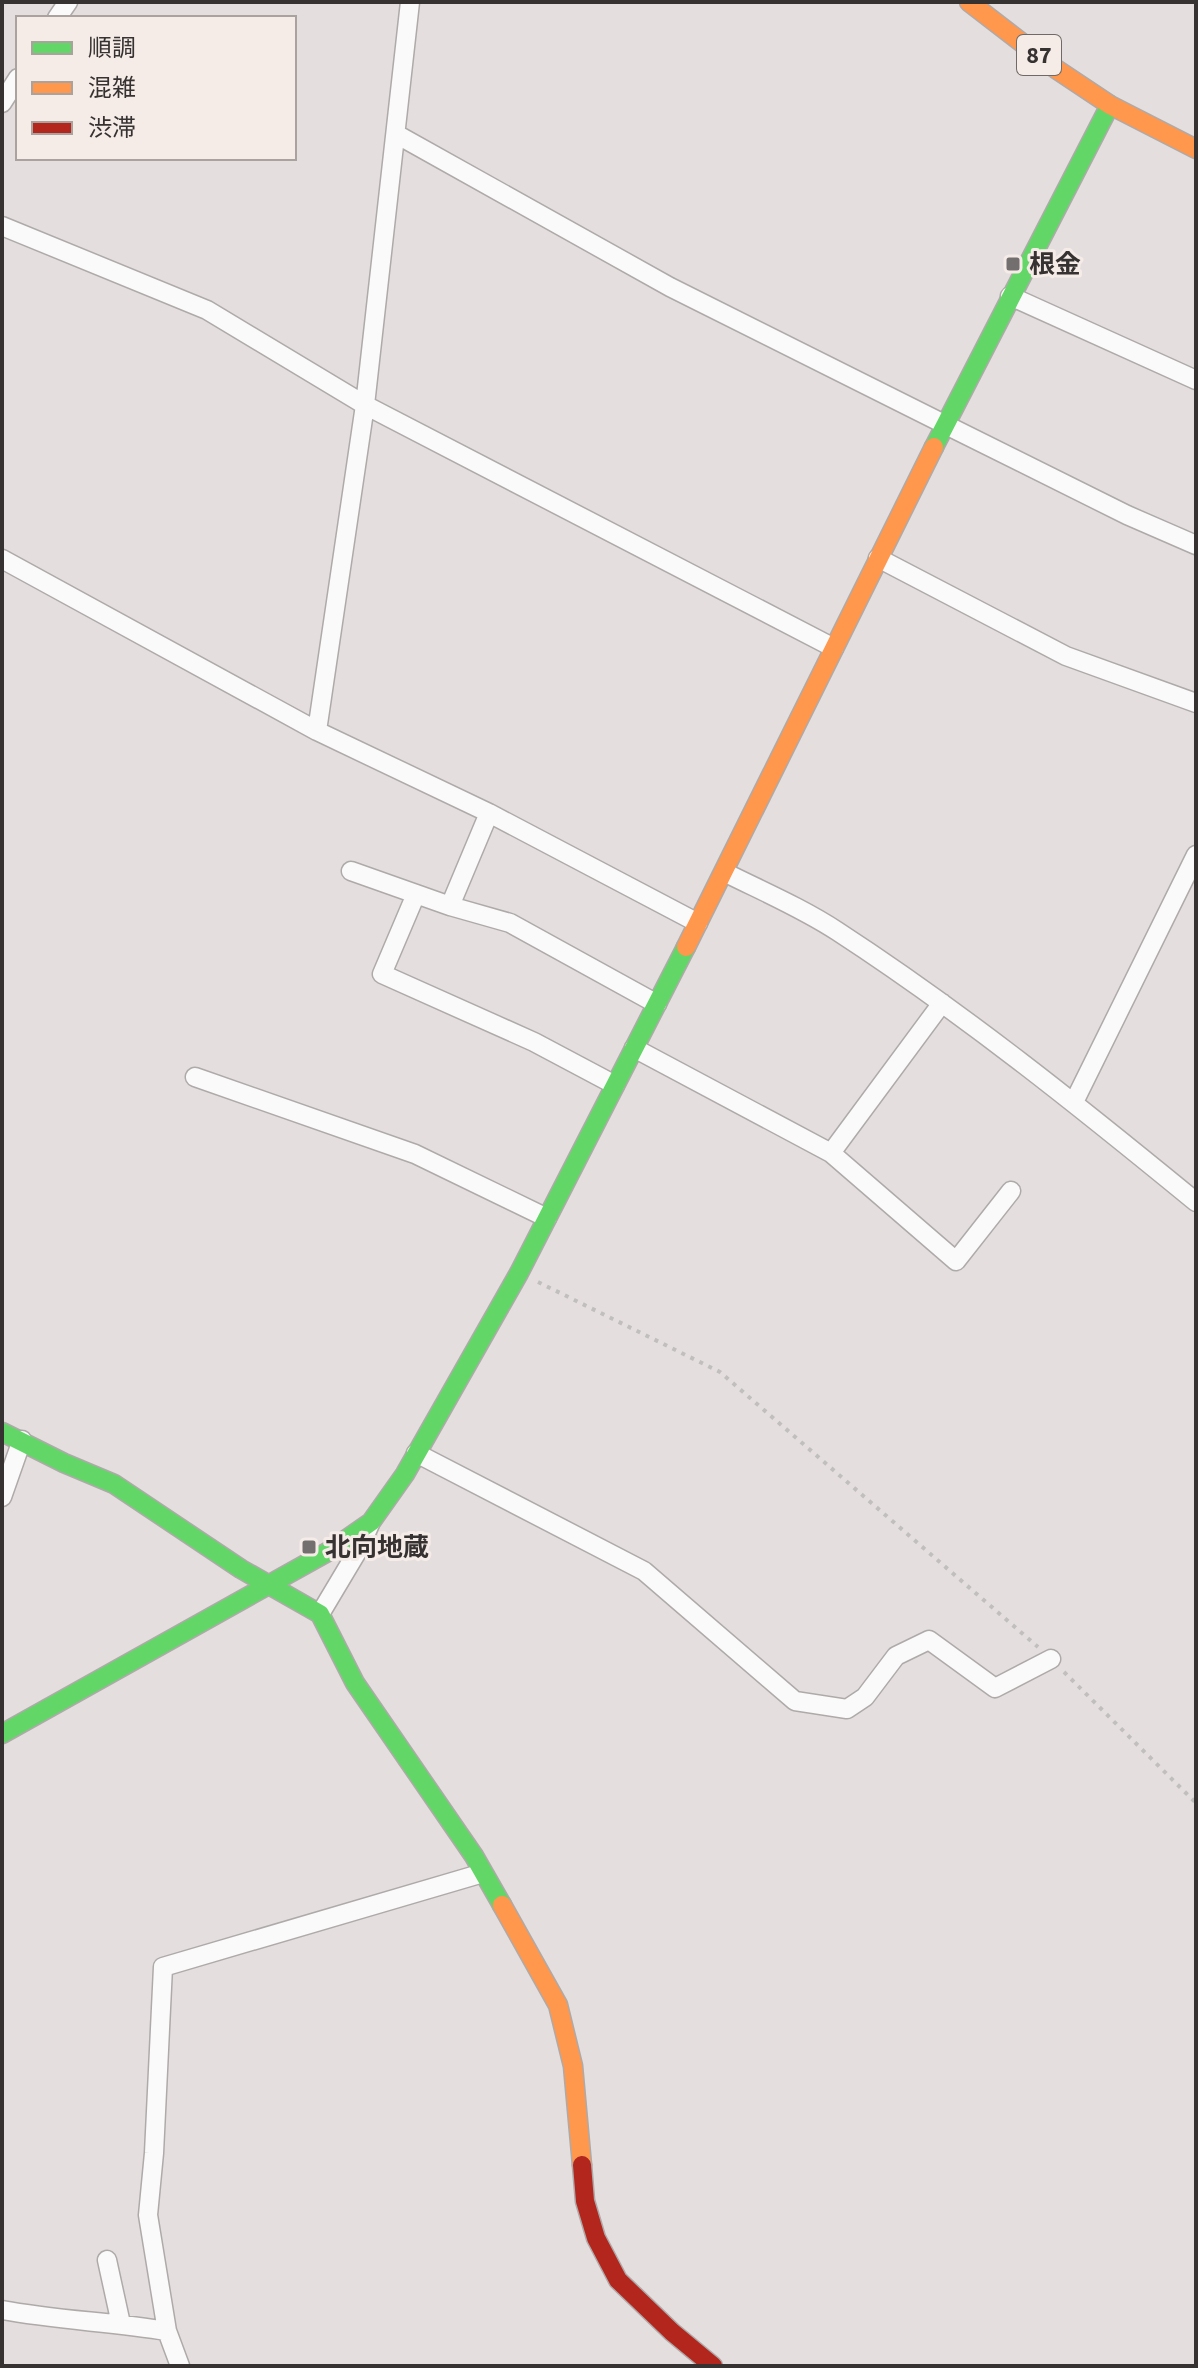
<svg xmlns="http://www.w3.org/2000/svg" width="1198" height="2368" viewBox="0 0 1198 2368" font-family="'Source Sans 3','Noto Sans JP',sans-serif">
<rect width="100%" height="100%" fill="#e4dfde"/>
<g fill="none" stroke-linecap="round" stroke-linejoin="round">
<!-- street casing -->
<g stroke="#aeaaa9" stroke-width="21">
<path id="street" d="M57,18L68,2
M2,103L18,78
M396,134L670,287L946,425L1127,515L1196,545
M2,226L207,310L365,405L834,648
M1010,296L1196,380
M878,558L1066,656L1196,703
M2,559L317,731L489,813L698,923
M317,731L365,405L410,2
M351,871L450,906L510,923L657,1004
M724,872C762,891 802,908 837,931C963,1013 1080,1107 1196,1202
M416,894L382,974L534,1042L615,1085
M450,906L489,813
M942,1003L831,1153L956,1261L1011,1191
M634,1048L831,1153
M195,1077L415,1154L547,1218
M1074,1102L1196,855
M416,1453L644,1571L795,1701L847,1709L865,1697L896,1656L929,1640L995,1688L1051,1659
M2,1497L22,1440
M320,1614L360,1547L370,1524
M107,2260L121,2324
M2,2310C56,2320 112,2322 167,2331
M180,2366L167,2331L148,2215L154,2153L163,1967L483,1873"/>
</g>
<!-- fast casing -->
<g stroke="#aeaaa9" stroke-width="21">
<path id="fast" d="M934,447L1110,105
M2,1432L64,1463L114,1484L241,1569L320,1614L355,1683L474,1856L502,1905
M2,1734L331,1550L371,1522L405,1474L519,1273L686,947"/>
</g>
<!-- slow casing -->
<g stroke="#aeaaa9" stroke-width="21">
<path id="slow" d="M969,2L1056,69L1110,105L1196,149
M686,947L934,447
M502,1905L558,2005L573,2066L582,2165"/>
</g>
<!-- jam casing -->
<g stroke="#aeaaa9" stroke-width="21">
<path id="jam" d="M582,2165L585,2201L596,2238L618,2280L672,2332L713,2366"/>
</g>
<!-- path -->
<path stroke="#c1bfbe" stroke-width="4" stroke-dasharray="4 6" stroke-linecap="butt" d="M538,1282L720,1372L1038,1647
M1064,1672L1196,1803"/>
<!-- street -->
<use href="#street" stroke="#fbfafa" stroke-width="18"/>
<!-- fast -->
<use href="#fast" stroke="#63d668" stroke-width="18"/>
<!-- slow -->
<use href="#slow" stroke="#ff974d" stroke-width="18"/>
<!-- jam -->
<use href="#jam" stroke="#b3261e" stroke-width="18"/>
</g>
<!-- markers -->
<g fill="#736f6e" stroke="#f5ece8" stroke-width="3">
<rect x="1005" y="256" width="16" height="16" rx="4"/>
<rect x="301" y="1539" width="16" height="16" rx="4"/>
</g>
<g text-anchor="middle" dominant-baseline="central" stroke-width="6" stroke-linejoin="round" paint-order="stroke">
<!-- shield labels -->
<rect fill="#f5ece8" stroke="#6f6a68" stroke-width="2" x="1017" y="35" width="44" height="40" rx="6"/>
<g font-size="24" font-weight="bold" fill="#363231">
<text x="1039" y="55">87</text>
</g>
<!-- poi labels -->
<g font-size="26" font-weight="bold" fill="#363231" stroke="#f5ece8" text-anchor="start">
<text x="1029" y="264">根金</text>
<text x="325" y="1547">北向地蔵</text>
</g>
</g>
<!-- border -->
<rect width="1198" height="2368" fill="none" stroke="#363231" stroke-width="8"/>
<!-- legend -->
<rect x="16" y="16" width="280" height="144" fill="#f5ece8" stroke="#a9a29f" stroke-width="2"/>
<rect x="32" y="42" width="40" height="12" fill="#63d668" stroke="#a9a29f" stroke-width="2"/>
<text x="88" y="56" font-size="24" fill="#363231">順調</text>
<rect x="32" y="82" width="40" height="12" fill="#ff974d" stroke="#a9a29f" stroke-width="2"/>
<text x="88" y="96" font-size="24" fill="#363231">混雑</text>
<rect x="32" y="122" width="40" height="12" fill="#b3261e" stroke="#a9a29f" stroke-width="2"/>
<text x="88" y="136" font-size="24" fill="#363231">渋滞</text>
</svg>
